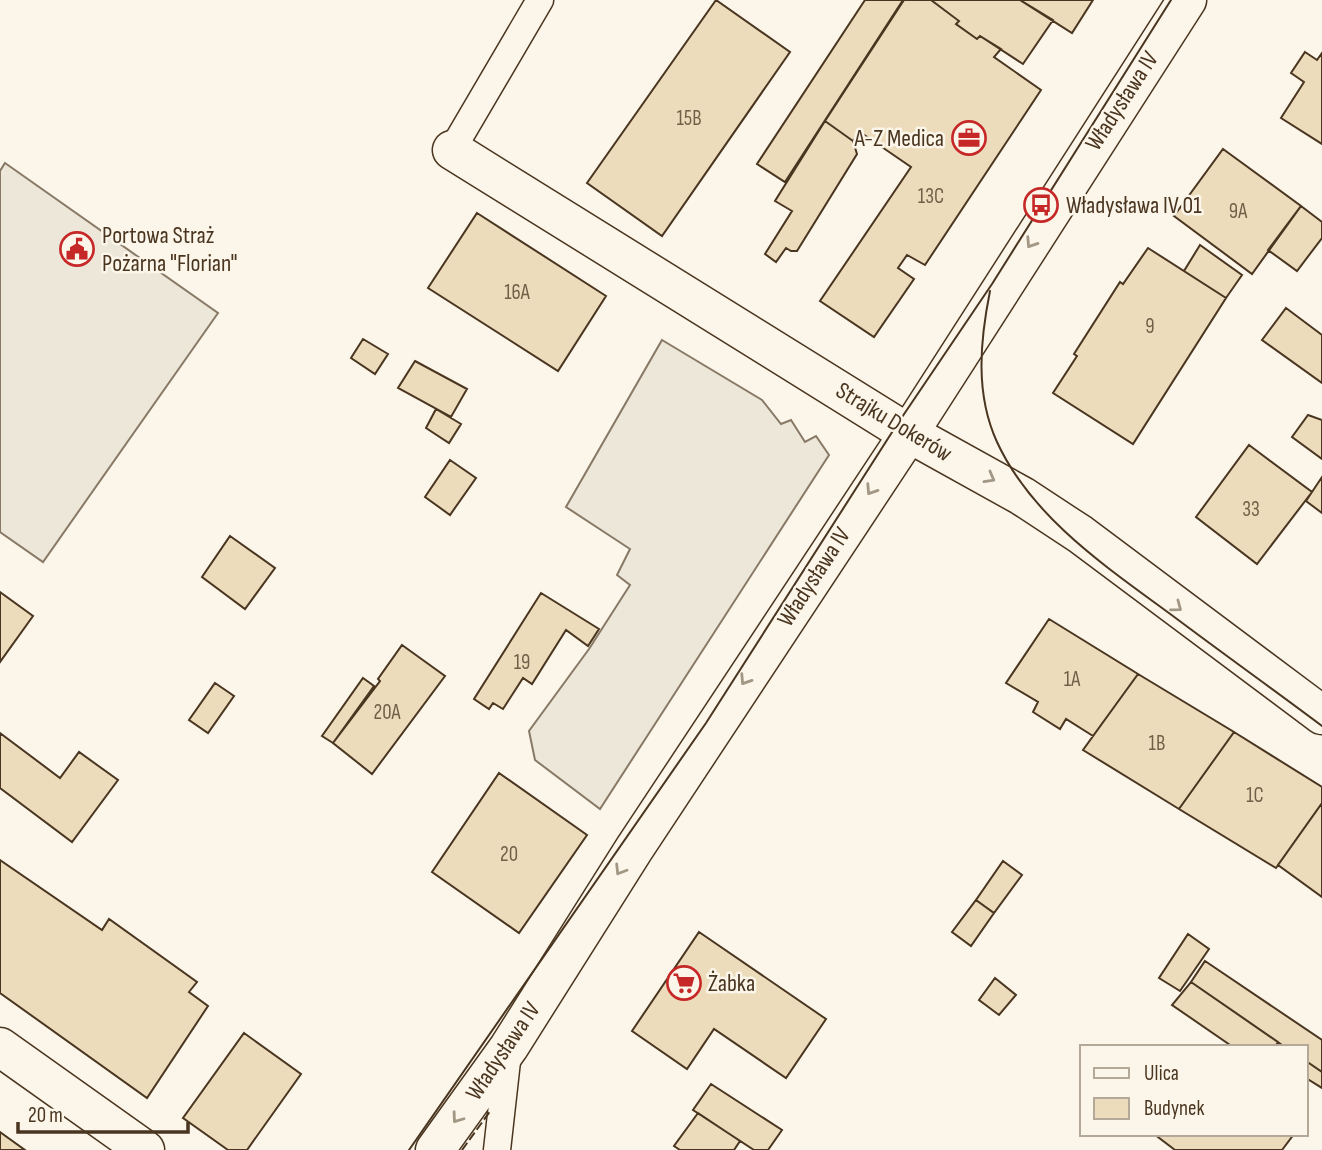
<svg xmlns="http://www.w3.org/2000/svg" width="1322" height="1150" viewBox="0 0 1322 1150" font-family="'Sofia Sans Condensed',sans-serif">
<rect width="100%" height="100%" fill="#fbf6e9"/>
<!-- parking -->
<path fill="#ede7d9" stroke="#887966" stroke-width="2" d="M5,163L218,313L43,562L0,532V171Z
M662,340L762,400L781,424L791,420L805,442L816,436L829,455L600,809L535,760L529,731L589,649L630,585L617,575L630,549L566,507Z"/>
<!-- building -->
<path fill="#ecdcbc" stroke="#4a3520" stroke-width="2" d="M716,0L790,52L662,236L587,183Z
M865,0H903L785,182L757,164Z
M904,0H931L959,21L956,24L977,39L980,36L1001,49L994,57L1041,90L925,265L907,255L898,268L914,279L874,337L820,301L911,167L860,132L853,141L825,121Z
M931,0H1020L1053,20L1023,64L980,36L977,39L956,24L959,21Z
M1020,0H1093L1072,33Z
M1305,52L1317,60L1322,53V144L1281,118L1304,82L1291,73Z
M825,121L853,141L857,154L797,251H791L786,248L776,262L765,254L792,211L775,201Z
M1223,149L1301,206L1252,274L1174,216Z
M1301,206L1322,222V238L1297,271L1268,250Z
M477,213L606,296L558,371L428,288Z
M1200,245L1242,275L1226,298L1184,271Z
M1148,248L1226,298L1133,444L1053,393L1077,356L1074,354L1120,282L1123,284Z
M1286,308L1322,335V383L1262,340Z
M363,339L388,354L375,374L351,358Z
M415,361L467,389L451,417L398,388Z
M436,409L461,424L449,443L426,428Z
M1308,415L1322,420V459L1292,437Z
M1249,445L1312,492L1257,564L1196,517Z
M450,460L476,478L450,515L425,497Z
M1322,477V513L1306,501Z
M230,536L275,568L245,609L202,577Z
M0,592L33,616L0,662Z
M541,593L599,629L588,646L566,630L532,684L523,678L503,709L493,703L489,709L474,699Z
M1049,619L1138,674L1093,736L1066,719L1060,729L1033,712L1038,702L1006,683Z
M402,645L445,676L372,774L333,743L380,681L378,679Z
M1138,674L1234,732L1179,809L1083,750Z
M363,678L374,686L333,743L322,736Z
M215,683L234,696L208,733L189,720Z
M1234,732L1322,787V803L1276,868L1179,809Z
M0,733L60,778L79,752L118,780L72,842L0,788Z
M499,773L587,835L519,933L432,872Z
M1322,803V897L1278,865Z
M0,860L102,930L109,919L197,982L189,992L208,1006L147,1098L0,993Z
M1003,861L1022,875L994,913L976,900Z
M976,900L994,913L971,946L952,932Z
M699,932L826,1019L786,1078L714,1029L687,1069L632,1031Z
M1188,934L1209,949L1180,991L1159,978Z
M1205,961L1322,1040V1072L1306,1061V1047H1285L1191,982Z
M995,978L1016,995L999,1015L979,1000Z
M1191,982L1278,1042L1275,1047H1233L1172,1005Z
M244,1033L301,1074L247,1150H228L183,1118Z
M1306,1061L1322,1072V1088L1306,1078Z
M711,1084L782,1130L768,1150H754L693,1110Z
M698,1113L740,1141L734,1150H680L674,1146Z
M0,1132L25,1150H0Z
M1154,1134L1232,1135L1294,1134L1282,1150H1175Z"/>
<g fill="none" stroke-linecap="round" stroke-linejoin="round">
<!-- service casing -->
<g stroke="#4a3520" stroke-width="29">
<path id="service" d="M452,150L540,0
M497,1150L508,1052"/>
</g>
<!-- minor casing -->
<g stroke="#4a3520" stroke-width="41">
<path id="minor" d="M452,150L896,426L1022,496L1080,534L1322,715
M0,1047L145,1150"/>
</g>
<!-- tertiary casing -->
<g stroke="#4a3520" stroke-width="41">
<path id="tertiary" d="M435,1150L509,1047L634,849L909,433L1187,0"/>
</g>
<!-- service -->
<use href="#service" stroke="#fbf6e9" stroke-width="26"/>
<!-- minor -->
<use href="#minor" stroke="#fbf6e9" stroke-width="38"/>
<!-- tertiary -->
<use href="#tertiary" stroke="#fbf6e9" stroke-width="38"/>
<!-- tram -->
<path stroke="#4a3520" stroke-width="2" d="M990,291C980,341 975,394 997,442C1033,520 1111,570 1177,619C1225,655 1274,690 1322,726
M409,1150L706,723L896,426L992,284L1171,0"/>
<!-- fence -->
<path stroke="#4a3520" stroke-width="2" stroke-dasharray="9 3.5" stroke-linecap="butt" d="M462,1150L491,1110"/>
</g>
<!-- one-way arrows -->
<defs><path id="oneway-chevron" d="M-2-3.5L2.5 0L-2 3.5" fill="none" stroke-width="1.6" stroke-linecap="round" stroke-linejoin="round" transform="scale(1.75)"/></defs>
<g stroke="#a29684">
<use href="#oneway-chevron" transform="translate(1031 243) rotate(123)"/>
<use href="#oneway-chevron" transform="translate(990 478) rotate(29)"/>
<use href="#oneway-chevron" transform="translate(871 490) rotate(123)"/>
<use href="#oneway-chevron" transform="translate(1177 607) rotate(37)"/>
<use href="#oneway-chevron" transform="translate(745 680) rotate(123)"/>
<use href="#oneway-chevron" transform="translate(620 870) rotate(122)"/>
<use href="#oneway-chevron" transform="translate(457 1118) rotate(126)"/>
</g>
<!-- icons -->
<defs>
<g id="office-ring" transform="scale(1.75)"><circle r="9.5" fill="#fbf6e9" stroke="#c62828" stroke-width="1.5"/><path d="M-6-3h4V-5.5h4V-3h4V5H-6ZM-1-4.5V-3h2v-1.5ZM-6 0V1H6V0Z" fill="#c62828"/></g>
<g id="bus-ring" transform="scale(1.75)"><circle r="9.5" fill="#fbf6e9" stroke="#c62828" stroke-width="1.5"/><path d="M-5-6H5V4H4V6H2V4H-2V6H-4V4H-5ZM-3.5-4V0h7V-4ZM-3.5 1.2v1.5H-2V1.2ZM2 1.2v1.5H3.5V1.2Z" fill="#c62828"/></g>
<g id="civic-ring" transform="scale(1.75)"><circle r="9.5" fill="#fbf6e9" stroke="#c62828" stroke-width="1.5"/><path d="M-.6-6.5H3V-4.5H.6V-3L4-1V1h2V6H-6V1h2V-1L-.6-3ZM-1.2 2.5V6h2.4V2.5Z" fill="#c62828"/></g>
<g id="supermarket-ring" transform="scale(1.75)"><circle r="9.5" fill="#fbf6e9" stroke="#c62828" stroke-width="1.5"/><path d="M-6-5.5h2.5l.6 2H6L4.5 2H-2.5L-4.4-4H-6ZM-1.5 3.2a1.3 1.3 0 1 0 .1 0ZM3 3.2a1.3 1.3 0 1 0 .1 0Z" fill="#c62828"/></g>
</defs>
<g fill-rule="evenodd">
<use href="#office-ring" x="969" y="138"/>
<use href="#bus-ring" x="1041" y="205"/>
<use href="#civic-ring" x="77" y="249"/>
<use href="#supermarket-ring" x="684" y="983"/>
</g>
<g text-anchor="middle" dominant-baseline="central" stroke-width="5" stroke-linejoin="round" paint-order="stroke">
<!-- number labels -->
<g font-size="21" fill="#725f47">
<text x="689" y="118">15B</text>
<text x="931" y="196">13C</text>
<text x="1238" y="211">9A</text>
<text x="517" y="292">16A</text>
<text x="1150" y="326">9</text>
<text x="1251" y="509">33</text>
<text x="522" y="662">19</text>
<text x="1072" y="679">1A</text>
<text x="387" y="712">20A</text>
<text x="1157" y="743">1B</text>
<text x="1255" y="795">1C</text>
<text x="509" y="854">20</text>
</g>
<!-- street labels -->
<g font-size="24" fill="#4a3520" stroke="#fbf6e9">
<text transform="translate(1122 101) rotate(-57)">Władysława IV</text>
<text transform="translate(894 422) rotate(31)">Strajku Dokerów</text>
<text transform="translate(814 577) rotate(-57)">Władysława IV</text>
<text transform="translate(503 1051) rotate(-56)">Władysława IV</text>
</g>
<!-- poi labels -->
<g font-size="24" fill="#4a3520" stroke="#fbf6e9" text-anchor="start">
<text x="944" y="138" text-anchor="end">A-Z Medica</text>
<text x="1066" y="205">Władysława IV 01</text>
<text x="102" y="235">Portowa Straż<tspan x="102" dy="28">Pożarna "Florian"</tspan></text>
<text x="708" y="983">Żabka</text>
</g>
</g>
<!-- legend -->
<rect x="1080" y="1045" width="228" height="91" fill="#fbf6e9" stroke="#b4a999" stroke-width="2"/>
<rect x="1094" y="1068" width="35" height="10" fill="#fbf6e9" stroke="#b4a999" stroke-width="2"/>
<text x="1144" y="1080" font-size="21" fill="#4a3520">Ulica</text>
<rect x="1094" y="1098" width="35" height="21" fill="#ecdcbc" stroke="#b4a999" stroke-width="2"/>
<text x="1144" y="1115" font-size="21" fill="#4a3520">Budynek</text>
<!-- scale -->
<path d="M18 1122v10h170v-10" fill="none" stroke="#4a3520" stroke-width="3.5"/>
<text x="28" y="1122" font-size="21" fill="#4a3520" stroke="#fbf6e9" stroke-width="5" paint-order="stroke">20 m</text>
</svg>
